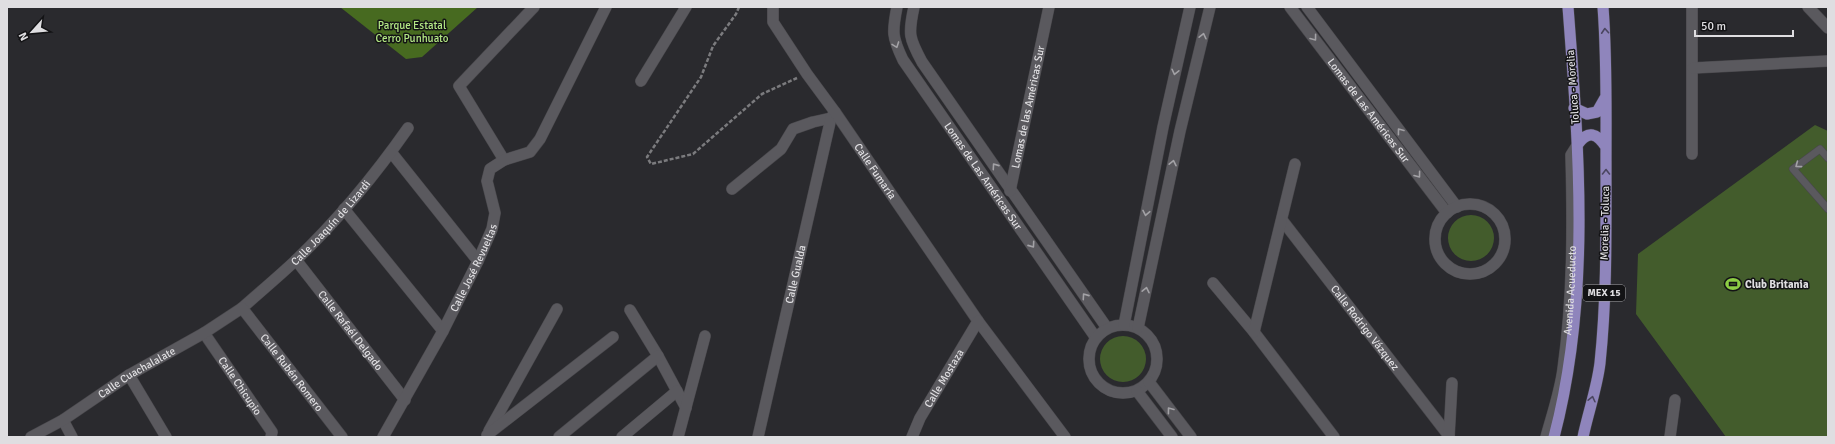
<svg xmlns="http://www.w3.org/2000/svg" width="1835" height="444" viewBox="0 0 1835 444" font-family="Signika,sans-serif">
<rect width="100%" height="100%" fill="#2a2a2e"/>
<!-- green -->
<path fill="#435c2c" d="M1815,125L1828,131V437H1726L1636,314L1638,254Z
M1448 238a23 23 0 1 1 46 0a23 23 0 1 1-46 0Z
M1100 359a23 23 0 1 1 46 0a23 23 0 1 1-46 0Z"/>
<!-- forest -->
<path fill="#476a20" d="M340,7H478L422,57L406,59Z"/>
<g fill="none" stroke-linecap="round" stroke-linejoin="round">
<!-- service casing -->
<g stroke="#48474b" stroke-width="8">
<path id="service" d="M1828,158L1820,149L1793,169L1828,209"/>
</g>
<!-- minor casing -->
<g stroke="#48474b" stroke-width="12">
<g id="minor">
<path id="s1" d="M897,7C892,32 892,37 903,60L1096,338"/>
<path d="M914,7C908,34 909,38 922,62L1107,328"/>
<path id="s2" d="M1290,7L1447,213"/>
<path d="M1307,7L1457,207"/>
<path d="M1692,7V154"/>
<path d="M1808,7L1828,28"/>
<path d="M1693,68L1828,61"/>
<path d="M641,81L686,7"/>
<path d="M391,152L478,261"/>
<path d="M504,160L459,86L534,7"/>
<path d="M732,189L781,149L793,129L813,122L831,118"/>
<path id="s3" d="M1010,191L1049,7"/>
<circle cx="1470" cy="239" r="35"/>
<path d="M344,209L443,331"/>
<path id="s4" d="M1282,220L1449,436"/>
<path id="s5" d="M296,260L405,400"/>
<path d="M1213,283L1254,332L1334,437"/>
<path id="s6" d="M242,308C260,292 278,277 295,261C337,221 375,175 408,128"/>
<path d="M630,310L658,356L686,408"/>
<circle cx="1123" cy="359" r="34"/>
<path d="M1124,325L1163,127L1190,7"/>
<path d="M1138,328L1180,131L1210,7"/>
<path d="M1254,332L1295,164"/>
<path d="M129,375L166,437"/>
<path d="M1149,382L1191,437"/>
<path d="M1137,391L1172,437"/>
<path d="M63,420L72,437"/>
<path d="M489,431L557,309"/>
<path d="M487,435L613,337"/>
<path d="M559,437L658,356"/>
<path d="M622,437L677,391"/>
<path d="M678,437L705,336"/>
<path id="s7" d="M758,437L831,118L835,112"/>
<path d="M1449,437L1452,383"/>
<path d="M1670,437L1675,400"/>
</g>
</g>
<!-- tertiary casing -->
<g stroke="#48474b" stroke-width="12">
<g id="tertiary">
<path id="s8" d="M773,7V22L807,74L835,112L978,321L1065,437"/>
<path id="s9" d="M204,333L272,432L271,437"/>
<path id="s10" d="M31,437L63,420L129,375L204,333L242,308L342,437"/>
<path id="s11" d="M383,437L443,331L478,261L492,229L495,213L487,181L490,169L504,160L530,152L540,139L606,7"/>
<path id="s12" d="M912,437L920,418L978,321"/>
<path id="s13" d="M1546,437C1552,415 1560,392 1563,369C1573,298 1573,226 1571,155L1578,144"/>
</g>
</g>
<!-- primary casing -->
<g stroke="#48474b" stroke-width="12">
<path id="primary" d="M1574,108L1587,114L1597,112L1605,98
M1578,144C1588,130 1597,133 1606,147
M1554,437C1591,297 1579,150 1568,7
M1583,437C1588,413 1597,388 1600,363C1607,297 1606,228 1606,161C1606,109 1607,59 1603,7"/>
</g>
<!-- path -->
<path stroke="#7b7b7e" stroke-width="2.5" stroke-dasharray="4 2" stroke-linecap="butt" d="M739,7L736,14L713,46L701,77L647,157L651,164L693,154L762,94L797,78"/>
<!-- service -->
<use href="#service" stroke="#5a595e" stroke-width="7"/>
<!-- minor -->
<use href="#minor" stroke="#5a595e" stroke-width="11"/>
<!-- tertiary -->
<use href="#tertiary" stroke="#5a595e" stroke-width="11"/>
<!-- primary -->
<use href="#primary" stroke="#8f85bc" stroke-width="11"/>
</g>
<!-- one-way arrows -->
<defs><path id="oneway-chevron" d="M-2-3.5L2.5 0L-2 3.5" fill="none" stroke-width="1.6" stroke-linecap="round" stroke-linejoin="round"/></defs>
<g stroke="#4b4660">
<use href="#oneway-chevron" transform="translate(1605 31) rotate(-94)"/>
<use href="#oneway-chevron" transform="translate(1606 172) rotate(-90)"/>
<use href="#oneway-chevron" transform="translate(1592 399) rotate(-77)"/>
</g>
<g stroke="#a3a2a6">
<use href="#oneway-chevron" transform="translate(1203 36) rotate(-77)"/>
<use href="#oneway-chevron" transform="translate(1314 38) rotate(53)"/>
<use href="#oneway-chevron" transform="translate(896 45) rotate(70)"/>
<use href="#oneway-chevron" transform="translate(1175 72) rotate(103)"/>
<use href="#oneway-chevron" transform="translate(1400 131) rotate(-127)"/>
<use href="#oneway-chevron" transform="translate(1173 163) rotate(-78)"/>
<use href="#oneway-chevron" transform="translate(1798 165) rotate(143)"/>
<use href="#oneway-chevron" transform="translate(995 166) rotate(-125)"/>
<use href="#oneway-chevron" transform="translate(1418 175) rotate(53)"/>
<use href="#oneway-chevron" transform="translate(1146 213) rotate(101)"/>
<use href="#oneway-chevron" transform="translate(1032 245) rotate(55)"/>
<use href="#oneway-chevron" transform="translate(1146 290) rotate(-78)"/>
<use href="#oneway-chevron" transform="translate(1085 296) rotate(-125)"/>
<use href="#oneway-chevron" transform="translate(1170 410) rotate(-127)"/>
</g>
<!-- icons -->
<defs>
<g id="stadium-bare" transform="scale(1.2)"><path d="M0-5a6.5 5 0 1 0 0 10a6.5 5 0 1 0 0-10ZM-3.5-1.8h7v3.6h-7Z" fill="#8dce44" stroke="#131315" stroke-width="2.5" paint-order="stroke"/></g>
</defs>
<g fill-rule="evenodd">
<use href="#stadium-bare" x="1733" y="284"/>
</g>
<g text-anchor="middle" dominant-baseline="central" stroke-width="3" stroke-linejoin="round" paint-order="stroke">
<!-- shield labels -->
<rect fill="#131315" stroke="#a2a1a4" stroke-width="1" x="1583" y="285" width="42" height="16" rx="3"/>
<g font-size="10" font-weight="bold" fill="#dfdee1">
<text x="1604" y="293">MEX 15</text>
</g>
<!-- park labels -->
<g font-size="11" fill="#b4e885" stroke="#131315">
<text x="412" y="25">Parque Estatal<tspan x="412" dy="13">Cerro Punhuato</tspan></text>
</g>
<!-- street labels -->
<g font-size="11" fill="#dfdee1" stroke="#131315">
<text transform="translate(1573 87) rotate(-94)">Toluca - Morelia</text>
<text stroke="none"><textPath href="#s3" startOffset="86">Lomas de las Américas Sur</textPath></text>
<text stroke="none"><textPath href="#s2" startOffset="130">Lomas de Las Américas Sur</textPath></text>
<text stroke="none"><textPath href="#s8" startOffset="196">Calle Fumaría</textPath></text>
<text stroke="none"><textPath href="#s1" startOffset="196">Lomas de Las Américas Sur</textPath></text>
<text stroke="none"><textPath href="#s6" startOffset="123">Calle Joaquín de Lizardi</textPath></text>
<text transform="translate(1605 223) rotate(-89)">Morelia - Toluca</text>
<text stroke="none"><textPath href="#s11" startOffset="192">Calle José Revueltas</textPath></text>
<text stroke="none"><textPath href="#s7" startOffset="167">Calle Gualda</textPath></text>
<text stroke="none"><textPath href="#s13" startOffset="149">Avenida Acueducto</textPath></text>
<text stroke="none"><textPath href="#s4" startOffset="136">Calle Rodrigo Vázquez</textPath></text>
<text stroke="none"><textPath href="#s5" startOffset="89">Calle Rafaél Delgado</textPath></text>
<text stroke="none"><textPath href="#s10" startOffset="329">Calle Rubén Romero</textPath></text>
<text stroke="none"><textPath href="#s10" startOffset="124">Calle Cuachalalate</textPath></text>
<text stroke="none"><textPath href="#s12" startOffset="67">Calle Mostaza</textPath></text>
<text stroke="none"><textPath href="#s9" startOffset="64">Calle Chicupio</textPath></text>
</g>
<!-- poi labels -->
<g font-size="11" font-weight="bold" fill="#dfdee1" stroke="#131315" text-anchor="start">
<text x="1745" y="284">Club Britania</text>
</g>
</g>
<!-- border -->
<rect width="1835" height="444" fill="none" stroke="#dfdee1" stroke-width="16"/>
<!-- north arrow -->
<g transform="translate(32 32) rotate(243)" stroke="#131315" stroke-width="3" paint-order="stroke">
<path d="M0-3L7 15L0 10L-7 15Z" fill="#dfdee1"/>
<text y="-6" font-size="11" font-weight="bold" text-anchor="middle" fill="#dfdee1">N</text>
</g>
<!-- scale -->
<path d="M1695 30v6h98v-6" fill="none" stroke="#dfdee1" stroke-width="2"/>
<text x="1701" y="30" font-size="12" fill="#dfdee1" stroke="#131315" stroke-width="3" paint-order="stroke">50 m</text>
</svg>
